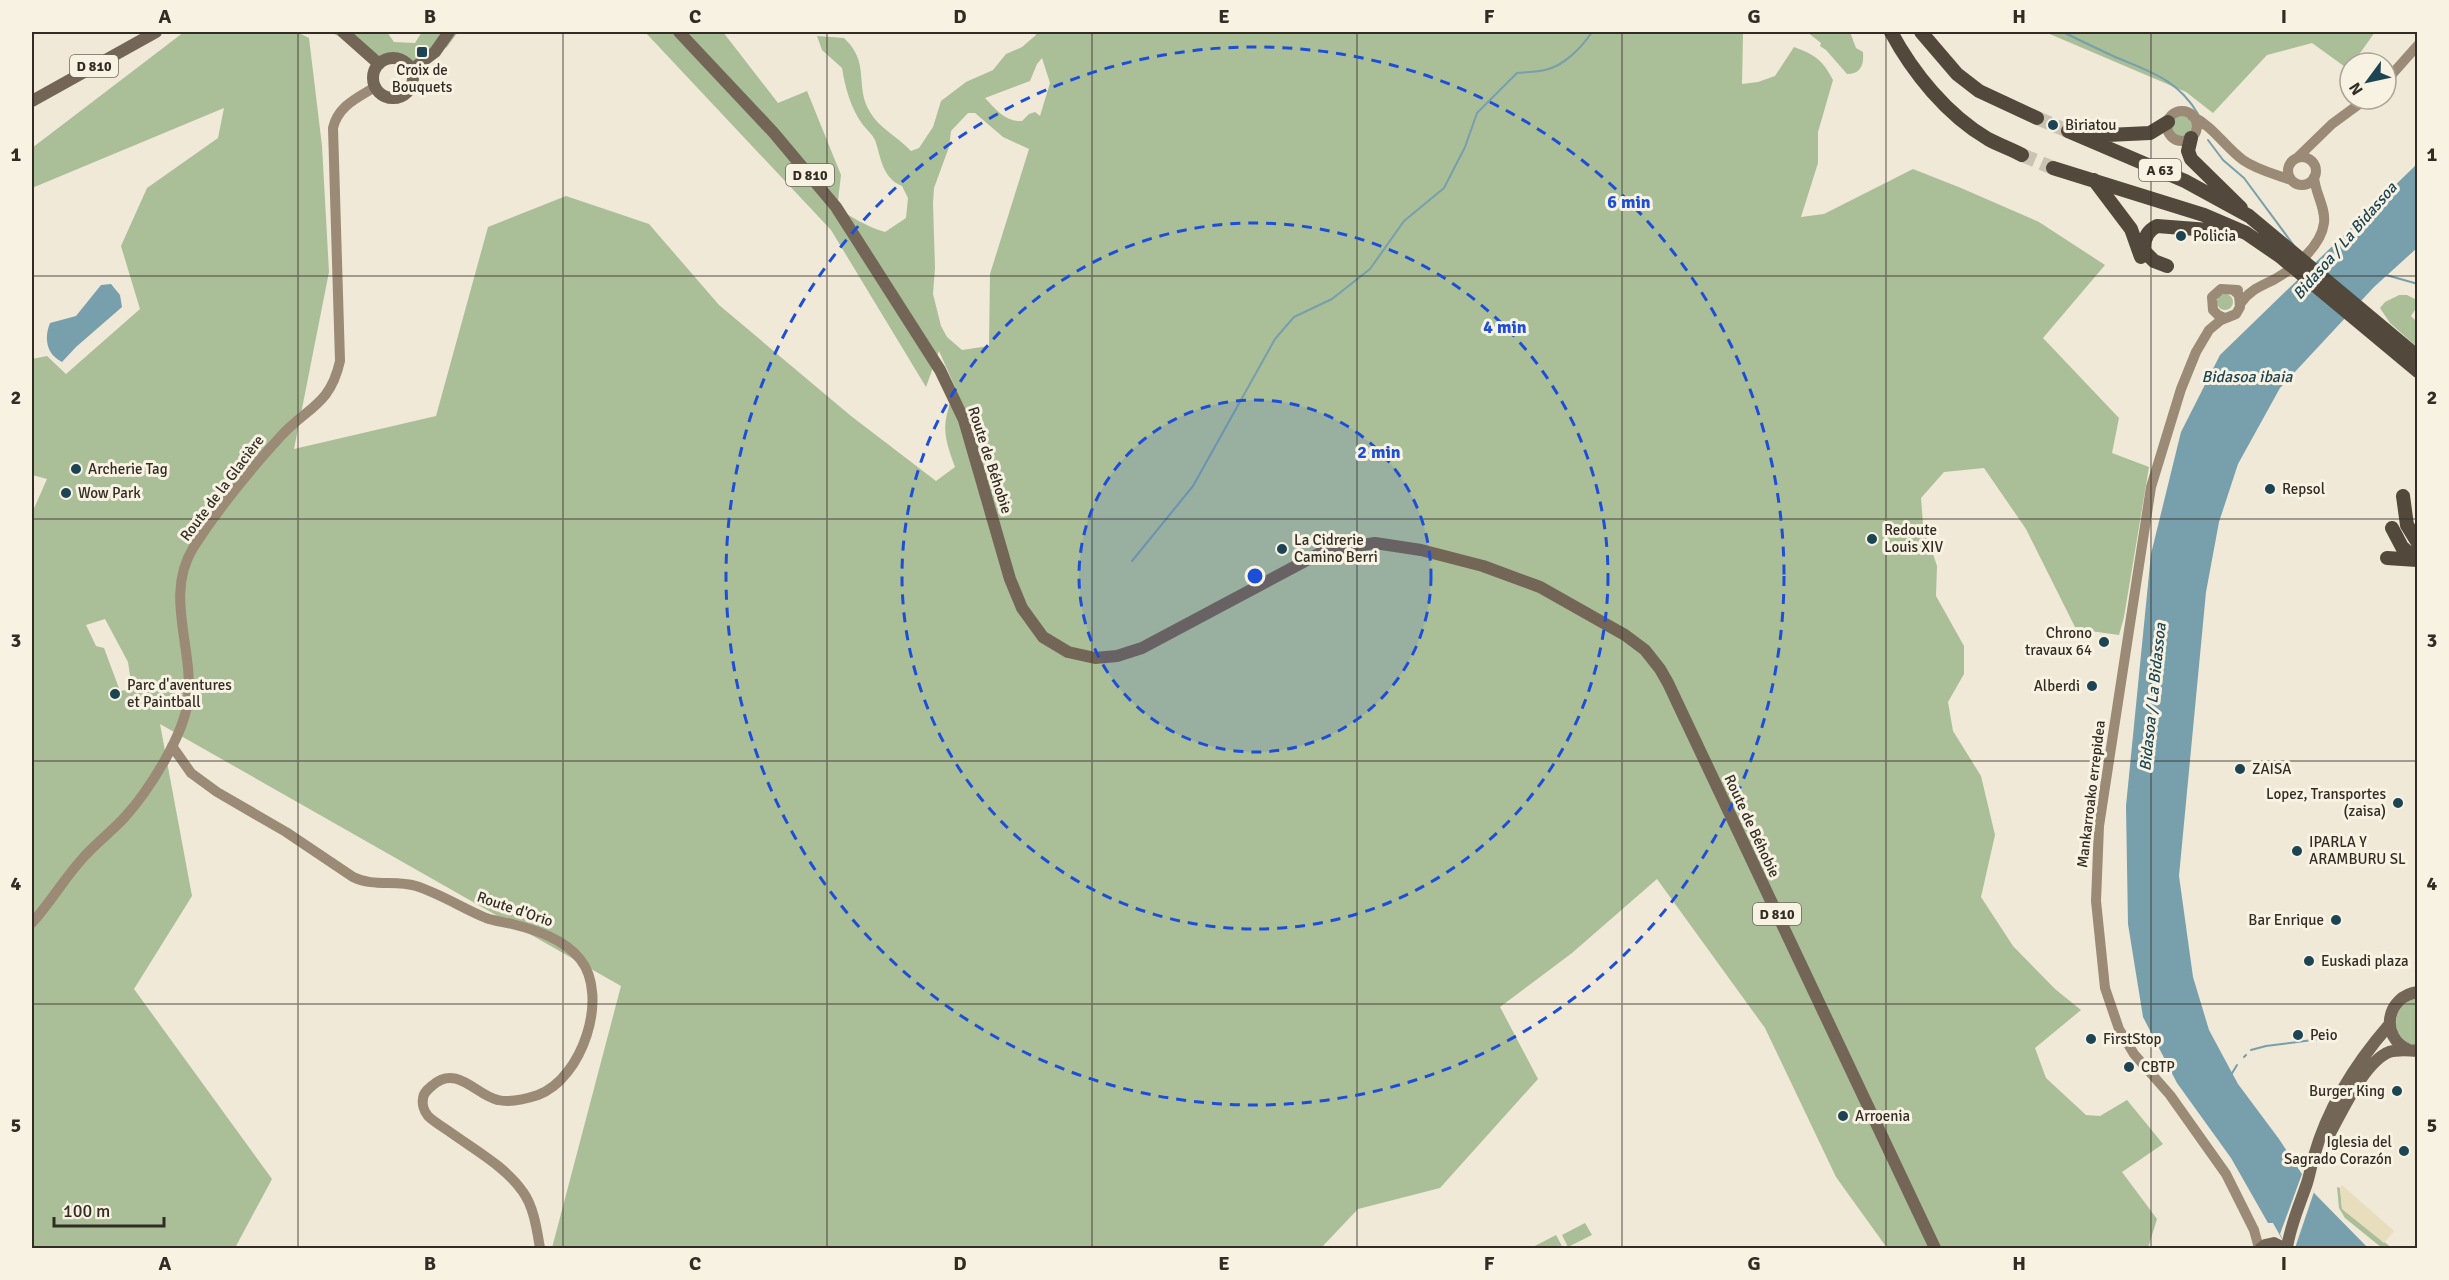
<svg xmlns="http://www.w3.org/2000/svg" width="2449" height="1280" viewBox="0 0 2449 1280" font-family="Signika,sans-serif">
<rect width="100%" height="100%" fill="#f0e9d7"/>
<!-- green -->
<path fill="#aabe98" fill-rule="evenodd" d="M184,32H297L309,38L322,146L329,272L294,449L436,416L488,227L566,196L649,224L719,305L851,416L936,481L955,467C941,429 943,425 955,387L939,351L926,387L831,230L645,32H723L778,103L807,91L841,175L837,209C855,218 865,226 885,232L906,218L908,198L902,186C882,178 881,157 875,140C872,134 867,130 863,125C851,109 845,87 842,68L822,50L817,36L844,38C871,63 854,86 870,112C879,128 898,137 911,151L919,148L933,127L941,101L966,82L993,70L1006,54L1022,47L1036,35L1035,32H1740L1743,34L1742,84L1758,82L1775,76L1794,47C1815,55 1822,59 1833,80L1818,132V163L1801,217L1824,214L1913,169L1961,188L2039,222L2105,265L2043,338L2119,418L2112,453L2149,467L2124,617L2119,635L2076,629L2026,529L1984,468L1944,472L1921,498L1923,524L1937,566L1936,596L1964,646V674L1948,702L1953,731L1981,776L1995,835L1981,897L2013,946L2055,989L2081,1010L2035,1048L2046,1078L2086,1115L2100,1116L2127,1100L2163,1144L2122,1172L2157,1219L2148,1248H1887L1836,1177L1765,1028L1657,879L1572,953L1500,1007L1538,1079L1440,1188L1358,1209L1321,1248H552L621,986L160,724L192,896L134,989L272,1179L235,1248H32V513L47,479L32,475V359L47,356L66,374L140,309L121,246L147,188L218,138L224,108L32,188V148ZM1042,58L1050,83L1040,116L1035,112L1029,114L1022,121C1006,122 996,110 985,98L1030,81L1037,64ZM968,113H975L1003,137L1029,149L990,274L989,346L962,350L947,337L941,326L933,294L935,268L933,203L934,188L949,147L951,131ZM105,619L128,662L131,682L126,690L120,691L104,648L96,646L86,625Z
M330,32H387L394,42L415,43L422,32H458L447,47L412,62L378,56Z
M1807,32H1850L1856,48L1863,52C1864,65 1861,74 1847,74L1826,50L1820,46L1821,43Z
M2045,32H2375L2353,63H2350L2348,69L2312,43L2267,55L2213,113L2186,92Z
M2171 126a11 11 0 1 1 22 0a11 11 0 1 1-22 0Z
M2217 302a8 8 0 1 1 16 0a8 8 0 1 1-16 0Z
M2399,295H2407L2417,300V307L2411,316L2417,322V347L2390,323L2380,308L2385,302Z
M2417,998V1046C2389,1041 2389,1004 2417,998Z
M2337,1187L2340,1188L2342,1209L2392,1248H2382L2345,1218L2339,1208Z
M1585,1223L1592,1235L1568,1247L1562,1235Z
M1556,1235L1563,1248H1531Z"/>
<!-- plaza -->
<path fill="#e8debe" d="M2342,1185L2394,1231L2384,1243L2342,1209L2340,1188Z"/>
<!-- water -->
<path fill="#779fac" d="M2417,164V248L2374,287L2280,388L2238,464L2219,522L2206,592L2179,876L2193,977L2209,1030L2238,1084L2279,1139L2315,1194L2368,1248H2287L2273,1223H2268L2231,1158L2177,1083L2143,1017L2128,924L2126,806L2151,554L2181,432L2220,355Z
M111,284L120,295L122,307L76,347L62,362C46,354 44,338 50,323L76,316L101,285Z"/>
<!-- pier -->
<path fill="#f0e9d7" d="M2302,1174L2314,1192L2295,1248H2287L2280,1234Z"/>
<g fill="none" stroke-linecap="round" stroke-linejoin="round">
<!-- stream -->
<path stroke="#779fac" stroke-width="2" d="M2063,32C2079,40 2096,48 2113,56C2148,71 2178,79 2198,114
M2208,140L2223,160L2244,178L2295,247
M2386,275L2418,284
M1132,561L1193,486L1275,339L1294,317L1332,299L1370,269L1404,221L1444,188L1465,147L1477,113L1517,73C1526,72 1536,72 1545,70C1564,66 1582,47 1592,32
M2251,1050L2266,1046L2320,1039
M2244,1057L2246,1055
M2231,1075L2237,1065"/>
<!-- highway-tunnel -->
<path stroke="#cac3b3" stroke-width="14" stroke-dasharray="14 7" stroke-linecap="butt" d="M2037,118L2068,131
M2022,155L2053,168"/>
<!-- secondary -->
<path stroke="#9b8a75" stroke-width="10" d="M2386,81L2418,45
M2167 126a15 15 0 1 1 30 0a15 15 0 1 1-30 0Z
M2192,116C2214,127 2224,146 2243,160C2257,170 2275,174 2291,180
M2288 171a14 14 0 1 1 28 0a14 14 0 1 1-28 0Z
M2298,157L2332,124L2366,99
M2233,290L2239,295L2240,307L2236,314L2221,320L2209,330L2196,352L2181,389L2151,487L2099,826L2096,901L2105,988L2119,1029L2134,1054L2170,1095L2226,1174L2254,1230L2259,1248
M2241,303C2249,290 2262,286 2275,279C2294,268 2321,247 2324,223C2326,208 2315,193 2314,177
M2225,318L2218,315L2213,310L2212,297L2221,289L2238,290
M172,746L191,773L217,792L286,832L353,877C373,887 395,880 416,886C441,894 462,908 486,918C494,921 504,922 512,924C536,930 564,939 580,959C610,996 582,1079 538,1095C526,1099 511,1103 498,1100C477,1096 457,1064 433,1085C428,1089 423,1093 423,1099C422,1104 424,1111 428,1116C434,1122 443,1127 450,1132C475,1150 506,1167 523,1192C534,1207 537,1231 540,1248
M32,923C50,903 64,879 82,859C95,844 111,832 124,818C148,792 185,734 188,699C194,648 164,596 193,548C218,509 249,471 280,437C307,407 330,406 340,361L333,128C338,106 357,98 375,87"/>
<!-- primary -->
<path stroke="#746656" stroke-width="12" d="M343,32L379,64
M679,32L773,132L836,207L940,370L964,420L1010,579L1022,608L1043,637L1068,652L1095,658L1117,656L1142,648L1324,551L1375,543L1421,550L1483,566L1540,587L1625,635L1645,650L1660,669L1668,683L1935,1248
M373 78a20 20 0 1 1 40 0a20 20 0 1 1-40 0Z
M411,70L435,52L449,32
M32,101L156,32
M2409,1050C2379,1037 2386,996 2418,992
M2328,1137C2341,1114 2364,1062 2389,1052C2398,1049 2408,1050 2418,1051
M2261,1248L2265,1245L2274,1243L2284,1248
M2287,1248C2290,1226 2300,1204 2307,1183C2310,1174 2311,1165 2314,1156C2328,1107 2356,1063 2389,1025"/>
<!-- highway -->
<path stroke="#53483c" stroke-width="14" d="M1891,32C1913,73 1947,115 1988,139C1999,145 2011,149 2022,155
M1921,32L1957,74L1979,91L2037,118
M2068,131L2185,181L2249,216L2418,357
M2086,136L2150,133L2168,122
M2191,138L2188,151L2191,159L2241,208
M2053,168L2204,215L2246,233L2281,257L2418,371
M2094,180L2131,229L2141,257
M2167,266L2154,261L2144,251C2143,239 2147,231 2157,226L2235,232
M2403,496L2407,525L2418,543
M2392,528L2402,547L2416,560
M2387,558L2417,560"/>
</g>
<!-- grid -->
<path fill="none" stroke="#332c25" stroke-width="1.5" stroke-opacity="0.55" d="M298,32V1248M563,32V1248M827,32V1248M1092,32V1248M1357,32V1248M1622,32V1248M1886,32V1248M2151,32V1248M32,276H2418M32,519H2418M32,761H2418M32,1004H2418"/>
<!-- distance rings -->
<circle cx="1255" cy="576" r="176" fill="#1d4ed8" fill-opacity=".12"/>
<g fill="none" stroke="#1d4ed8" stroke-width="3" stroke-dasharray="10 8">
<circle cx="1255" cy="576" r="176"/>
<circle cx="1255" cy="576" r="353"/>
<circle cx="1255" cy="576" r="529"/>
</g>
<!-- markers -->
<g fill="#1c4453" stroke="#f8f2e3" stroke-width="2">
<rect x="416" y="46" width="12" height="12" rx="3"/>
<circle cx="2053" cy="125" r="6"/>
<circle cx="2181" cy="236" r="6"/>
<circle cx="76" cy="469" r="6"/>
<circle cx="2270" cy="489" r="6"/>
<circle cx="66" cy="493" r="6"/>
<circle cx="1872" cy="539" r="6"/>
<circle cx="1282" cy="549" r="6"/>
<circle cx="2104" cy="642" r="6"/>
<circle cx="2092" cy="686" r="6"/>
<circle cx="115" cy="694" r="6"/>
<circle cx="2240" cy="769" r="6"/>
<circle cx="2398" cy="803" r="6"/>
<circle cx="2297" cy="851" r="6"/>
<circle cx="2336" cy="920" r="6"/>
<circle cx="2309" cy="961" r="6"/>
<circle cx="2298" cy="1035" r="6"/>
<circle cx="2091" cy="1039" r="6"/>
<circle cx="2129" cy="1067" r="6"/>
<circle cx="2397" cy="1091" r="6"/>
<circle cx="1843" cy="1116" r="6"/>
<circle cx="2404" cy="1151" r="6"/>
</g>
<g text-anchor="middle" dominant-baseline="central" stroke-width="6" stroke-linejoin="round" paint-order="stroke">
<!-- shield labels -->
<g fill="#f8f2e3" stroke="#6e675e" stroke-width="1.5">
<rect x="70" y="55" width="48" height="22" rx="4.5"/>
<rect x="2139" y="159" width="42" height="22" rx="4.5"/>
<rect x="786" y="164" width="48" height="22" rx="4.5"/>
<rect x="1753" y="903" width="48" height="22" rx="4.5"/>
</g>
<g font-size="14" font-weight="bold" fill="#332c25">
<text x="94" y="66">D 810</text>
<text x="2160" y="170">A 63</text>
<text x="810" y="175">D 810</text>
<text x="1777" y="914">D 810</text>
</g>
<!-- poi labels -->
<g font-size="15" fill="#332c25" stroke="#f8f2e3" text-anchor="start">
<text x="422" y="70" text-anchor="middle">Croix de<tspan x="422" dy="17">Bouquets</tspan></text>
<text x="2065" y="125">Biriatou</text>
<text x="2193" y="236">Policia</text>
<text x="88" y="469">Archerie Tag</text>
<text x="2282" y="489">Repsol</text>
<text x="78" y="493">Wow Park</text>
<text x="1884" y="530">Redoute<tspan x="1884" dy="17">Louis XIV</tspan></text>
<text x="1294" y="540">La Cidrerie<tspan x="1294" dy="17">Camino Berri</tspan></text>
<text x="2092" y="633" text-anchor="end">Chrono<tspan x="2092" dy="17">travaux 64</tspan></text>
<text x="127" y="685">Parc d'aventures<tspan x="127" dy="17">et Paintball</tspan></text>
<text x="2080" y="686" text-anchor="end">Alberdi</text>
<text x="2252" y="769">ZAISA</text>
<text x="2386" y="794" text-anchor="end">Lopez, Transportes<tspan x="2386" dy="17">(zaisa)</tspan></text>
<text x="2309" y="842">IPARLA Y<tspan x="2309" dy="17">ARAMBURU SL</tspan></text>
<text x="2324" y="920" text-anchor="end">Bar Enrique</text>
<text x="2321" y="961">Euskadi plaza</text>
<text x="2310" y="1035">Peio</text>
<text x="2103" y="1039">FirstStop</text>
<text x="2141" y="1067">CBTP</text>
<text x="2385" y="1091" text-anchor="end">Burger King</text>
<text x="1855" y="1116">Arroenia</text>
<text x="2392" y="1142" text-anchor="end">Iglesia del<tspan x="2392" dy="17">Sagrado Corazón</tspan></text>
</g>
<!-- street labels -->
<g font-size="15" fill="#332c25" stroke="#f8f2e3">
<text transform="translate(990 460) rotate(72)">Route de Béhobie</text>
<text transform="translate(222 488) rotate(-53)">Route de la Glacière</text>
<text transform="translate(2091 794) rotate(-83)">Mankarroako errepidea</text>
<text transform="translate(1752 826) rotate(65)">Route de Béhobie</text>
<text transform="translate(515 909) rotate(19)">Route d'Orio</text>
</g>
<!-- water labels -->
<g font-size="16" font-style="italic" fill="#1c4453" stroke="#f8f2e3">
<text transform="translate(2345 241) rotate(-49)">Bidasoa / La Bidassoa</text>
<text x="2247" y="377">Bidasoa ibaia</text>
<text transform="translate(2153 697) rotate(-84)">Bidasoa / La Bidassoa</text>
</g>
</g>
<circle cx="1255" cy="576" r="9" fill="#1d4ed8" stroke="#f8f2e3" stroke-width="3"/>
<g font-size="18" text-anchor="middle" font-weight="bold" fill="#1d4ed8" stroke="#f8f2e3" stroke-width="6" stroke-linejoin="round" paint-order="stroke">
<text x="1629" y="208">6 min</text>
<text x="1505" y="333">4 min</text>
<text x="1379" y="458">2 min</text>
</g>
<!-- border -->
<rect width="2449" height="1280" fill="none" stroke="#f8f2e3" stroke-width="66"/>
<!-- north arrow -->
<g transform="translate(2368 81) rotate(237)"><circle r="28" fill="#f8f2e3" stroke="#a9a397" stroke-width="1.5"/>
<path d="M0-4.5L10 22L0 15L-10 22Z" fill="#1c4453"/>
<text y="-9" font-size="16" font-weight="bold" text-anchor="middle" fill="#332c25">N</text>
</g>
<!-- scale -->
<path d="M54 1217v9h110v-9" fill="none" stroke="#332c25" stroke-width="3"/>
<text x="63" y="1217" font-size="18" fill="#332c25" stroke="#f8f2e3" stroke-width="4.5" paint-order="stroke">100 m</text>
<rect x="33" y="33" width="2383" height="1214" fill="none" stroke="#332c25" stroke-width="2"/>
<g font-size="20" text-anchor="middle" font-weight="bold" fill="#332c25">
<text x="165" y="23">A</text>
<text x="430" y="23">B</text>
<text x="695" y="23">C</text>
<text x="960" y="23">D</text>
<text x="1224" y="23">E</text>
<text x="1489" y="23">F</text>
<text x="1754" y="23">G</text>
<text x="2019" y="23">H</text>
<text x="2284" y="23">I</text>
<text x="16" y="161">1</text>
<text x="2432" y="161">1</text>
<text x="16" y="404">2</text>
<text x="2432" y="404">2</text>
<text x="16" y="647">3</text>
<text x="2432" y="647">3</text>
<text x="16" y="890">4</text>
<text x="2432" y="890">4</text>
<text x="16" y="1132">5</text>
<text x="2432" y="1132">5</text>
<text x="165" y="1270">A</text>
<text x="430" y="1270">B</text>
<text x="695" y="1270">C</text>
<text x="960" y="1270">D</text>
<text x="1224" y="1270">E</text>
<text x="1489" y="1270">F</text>
<text x="1754" y="1270">G</text>
<text x="2019" y="1270">H</text>
<text x="2284" y="1270">I</text>
</g>
</svg>
